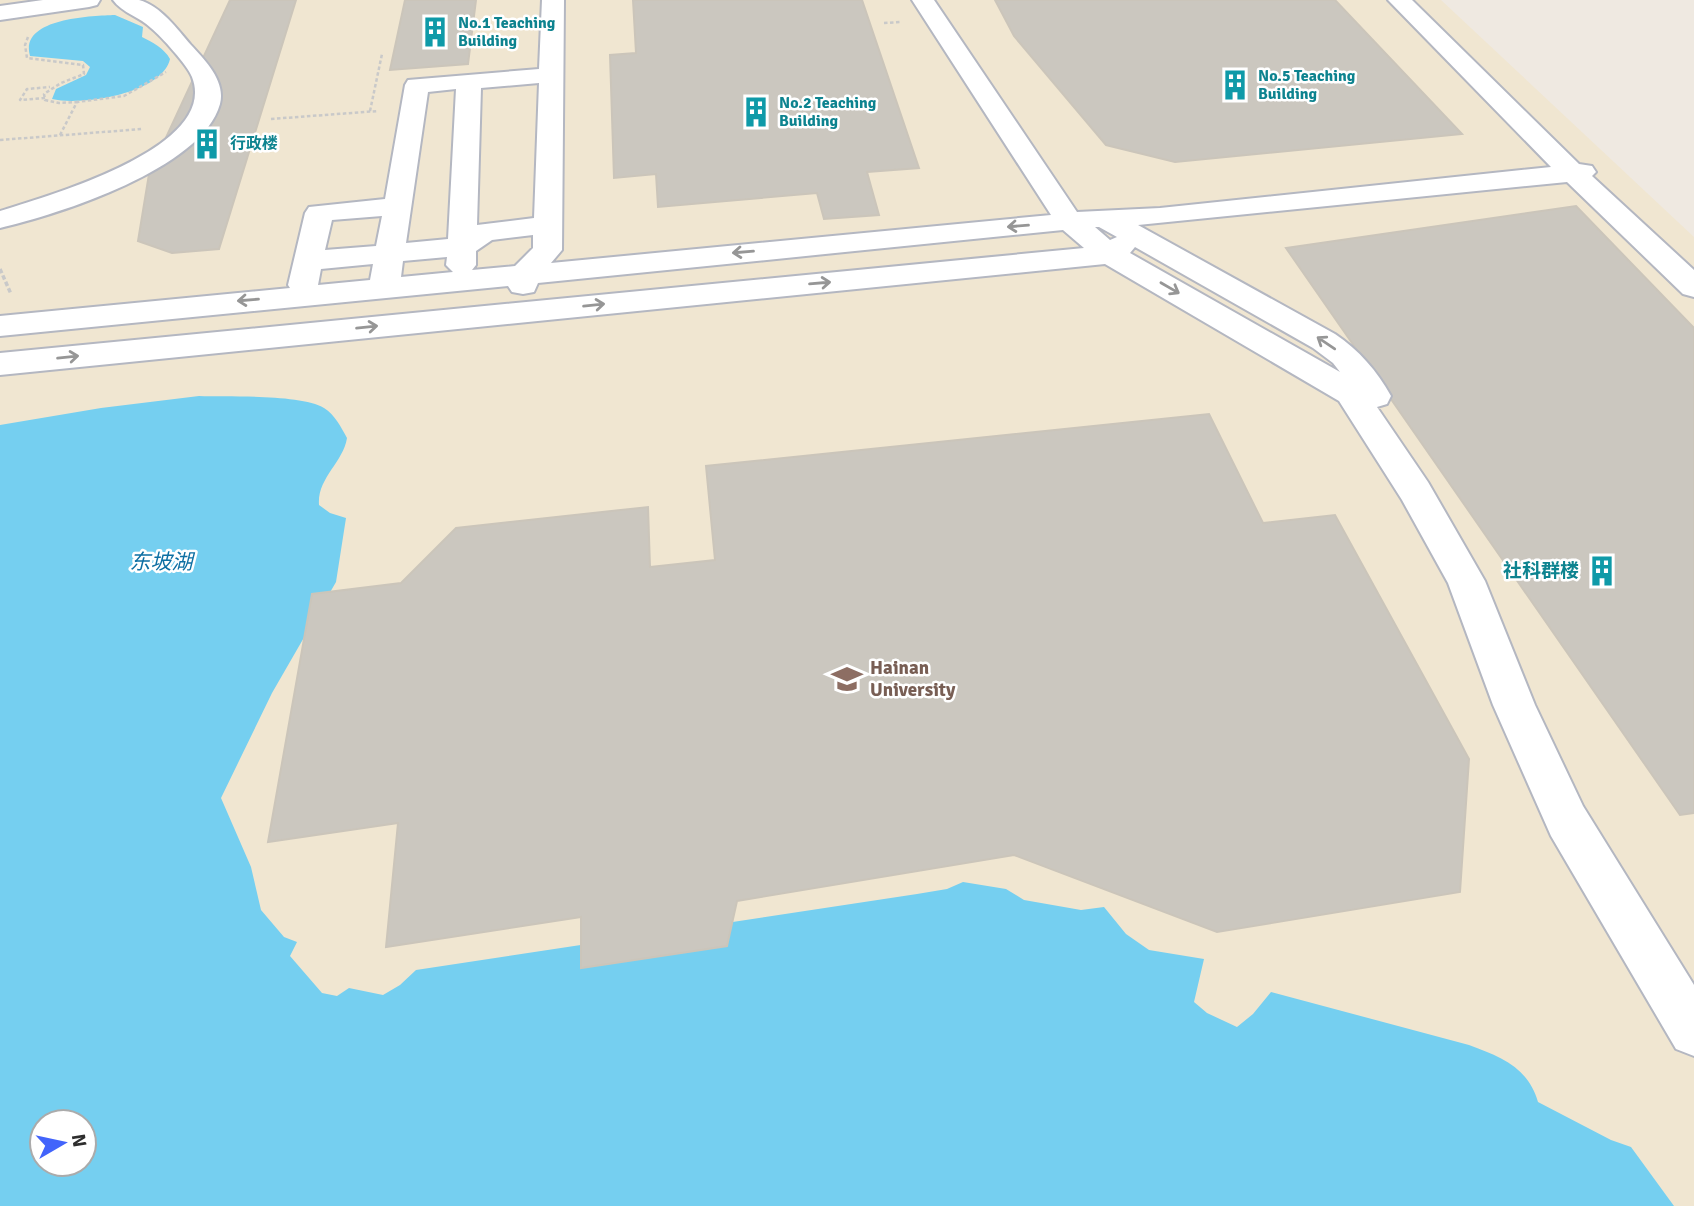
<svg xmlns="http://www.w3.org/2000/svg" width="1694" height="1206" viewBox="0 0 1694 1206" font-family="Signika,'Noto Sans SC',sans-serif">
<rect width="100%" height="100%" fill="#efe9e1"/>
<!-- education -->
<path fill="#f0e6d1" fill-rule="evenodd" d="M0,0H1441L1694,237V1206H0ZM42,1122H84V1164H42Z"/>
<!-- water -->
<path fill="#75cff0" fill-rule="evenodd" d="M115,15L143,27L142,37C152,42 164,48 170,59C162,94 81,106 52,99L56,89L86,75L90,67L83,61L30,56C19,18 91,16 115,15Z
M199,396C227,397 301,394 324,408C335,415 341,427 347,438C343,463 317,478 319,505L330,513L346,518L336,582L272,693L221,798L251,867L261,910L284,937L297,942L290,956L322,993L337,996L349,988L383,995L400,985L416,970L917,894L947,889L963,882L1006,889L1024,900L1081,910L1104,907L1126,934L1149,950L1204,959L1194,1002L1207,1013L1237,1027L1253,1014L1271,992L1469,1045C1501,1057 1528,1067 1538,1102L1611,1140L1631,1147L1674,1206H0V425L101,408ZM42,1122H84V1164H42Z"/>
<!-- building -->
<path fill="#cbc7bf" stroke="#cbc5ba" stroke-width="2" d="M230,0H296L219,249L172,253L138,241L149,174Z
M405,0H476L468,64L390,70Z
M633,0H862L919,168L867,172L879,215L824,219L817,193L658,207L656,174L614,178L610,55L636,53Z
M995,0H1335L1462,134L1175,162L1106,145L1014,36Z
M1576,206L1694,328V813L1680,815L1286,248Z
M1209,414L1263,523L1335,515L1469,759L1460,892L1217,932L1014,855L737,901L727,946L581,968V917L386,947L398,823L268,842L312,594L401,583L456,528L648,507L650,567L715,560L706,466Z"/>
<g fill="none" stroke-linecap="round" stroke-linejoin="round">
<!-- minor casing -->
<g stroke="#b4b7c1" stroke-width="4">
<path id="minor" d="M43,0H100L97,5L89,7L0,20V6Z
M113,0C121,0 132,0 139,0C161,6 177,29 191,45C205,60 226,81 220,104C202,169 59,214 0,228V211C47,196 220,148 192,77C188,66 161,36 151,28C140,17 122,13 113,0Z
M542,0H564L562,250L551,263L1051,215L912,0H934L1077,212L1160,208L1551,167L1388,0H1412L1579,164L1592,166L1596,172L1592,176L1694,270V297L1683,294L1567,182L1138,225L1335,334C1359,350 1377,371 1391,396L1387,404L1377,407L1428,482L1485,581L1535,705L1583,806L1694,985V1056L1676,1049L1551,836L1493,705L1448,583L1402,500L1339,401L1105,264L0,375V353L1084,248L1063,230L538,283L534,292L523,294L512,292L508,286L0,336V316L290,288L288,285L305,213L309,207L385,199L405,85L408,80L539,69ZM539,83L534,218L477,225L481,88ZM456,89L448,239L406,243L428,92ZM382,216L376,246L325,250L332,220ZM1095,227H1099L1117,237L1110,240ZM533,235V248L515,266L472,270L476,265V251L492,240ZM1135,247L1313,348L1333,363L1340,372L1130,253ZM447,257L446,265L453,272L401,277L403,261ZM373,264L370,280L318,285L321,269Z"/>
</g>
<!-- path-far1 -->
<path stroke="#c9c9c9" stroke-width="2.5" stroke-dasharray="3.5 2.5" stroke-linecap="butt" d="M884,23L901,22
M28,37L25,45L27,58L83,65L84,74L61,83L44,94L45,100L59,103L77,102
M45,98L20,100L27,89L50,87
M370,111L382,54
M271,119L378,111
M60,135L77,102L124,96L166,72
M0,140L142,129"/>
<!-- path -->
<path stroke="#c9c9c9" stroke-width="3.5" stroke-dasharray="4.5 2.5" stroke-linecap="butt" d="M0,269L11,294"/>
<!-- minor -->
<use href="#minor" fill="#fff" fill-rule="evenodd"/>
</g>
<!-- one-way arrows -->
<defs><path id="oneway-shaft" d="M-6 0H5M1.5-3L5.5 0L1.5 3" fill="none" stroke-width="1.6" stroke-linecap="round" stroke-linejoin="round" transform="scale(1.75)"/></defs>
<g stroke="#969696">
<use href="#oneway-shaft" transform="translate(1018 226) rotate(175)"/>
<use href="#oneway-shaft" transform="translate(743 252) rotate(175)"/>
<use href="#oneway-shaft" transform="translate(820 283) rotate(-5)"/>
<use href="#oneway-shaft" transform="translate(1170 288) rotate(30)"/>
<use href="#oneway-shaft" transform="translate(248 300) rotate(175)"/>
<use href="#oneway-shaft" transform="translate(594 305) rotate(-6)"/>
<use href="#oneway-shaft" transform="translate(367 327) rotate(-6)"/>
<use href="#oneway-shaft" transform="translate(1326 343) rotate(-146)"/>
<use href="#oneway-shaft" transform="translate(68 357) rotate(-6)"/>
</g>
<!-- icons -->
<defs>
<g id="building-bare" transform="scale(2.415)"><path d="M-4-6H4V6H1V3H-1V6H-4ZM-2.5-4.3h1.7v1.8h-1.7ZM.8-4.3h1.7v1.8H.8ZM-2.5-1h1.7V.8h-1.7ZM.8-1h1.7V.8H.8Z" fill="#0f9aa8" stroke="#fff" stroke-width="2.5" paint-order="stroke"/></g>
<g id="university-bare" transform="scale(2.415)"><path d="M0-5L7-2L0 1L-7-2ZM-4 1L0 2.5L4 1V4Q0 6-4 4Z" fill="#8d6e63" stroke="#fff" stroke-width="2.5" paint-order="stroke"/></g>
</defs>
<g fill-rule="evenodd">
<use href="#building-bare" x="435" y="32"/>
<use href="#building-bare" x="1235" y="85"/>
<use href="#building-bare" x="756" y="112"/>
<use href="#building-bare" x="207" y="144"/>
<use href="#building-bare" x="1602" y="571"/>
<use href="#university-bare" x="847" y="679"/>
</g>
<g text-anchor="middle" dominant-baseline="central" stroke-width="5" stroke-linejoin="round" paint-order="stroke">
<!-- far-culture labels -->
<g font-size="16" font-weight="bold" fill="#0d838f" stroke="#fff" text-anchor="start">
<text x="458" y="23">No.1 Teaching<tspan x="458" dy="18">Building</tspan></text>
<text x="1258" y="76">No.5 Teaching<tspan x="1258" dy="18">Building</tspan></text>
<text x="779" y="103">No.2 Teaching<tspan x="779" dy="18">Building</tspan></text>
<text x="230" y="144">行政楼</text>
</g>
<!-- culture labels -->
<g font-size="19" font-weight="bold" fill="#0d838f" stroke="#fff" text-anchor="end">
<text x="1579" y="571">社科群楼</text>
</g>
<!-- education labels -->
<g font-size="19" font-weight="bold" fill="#785e54" stroke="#fff" text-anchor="start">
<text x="870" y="668">Hainan<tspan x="870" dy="22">University</tspan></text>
</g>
<!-- water labels -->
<g font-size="21" font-style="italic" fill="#0d6fa3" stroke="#fff">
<text x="161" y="562">东坡湖</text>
</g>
</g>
<!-- north arrow -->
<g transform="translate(63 1143) rotate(81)"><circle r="33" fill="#ffffff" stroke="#ababab" stroke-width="2"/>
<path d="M0-5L12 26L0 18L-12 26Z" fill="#4264fb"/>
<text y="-10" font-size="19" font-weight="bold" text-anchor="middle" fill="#2e2e2e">N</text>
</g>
</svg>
